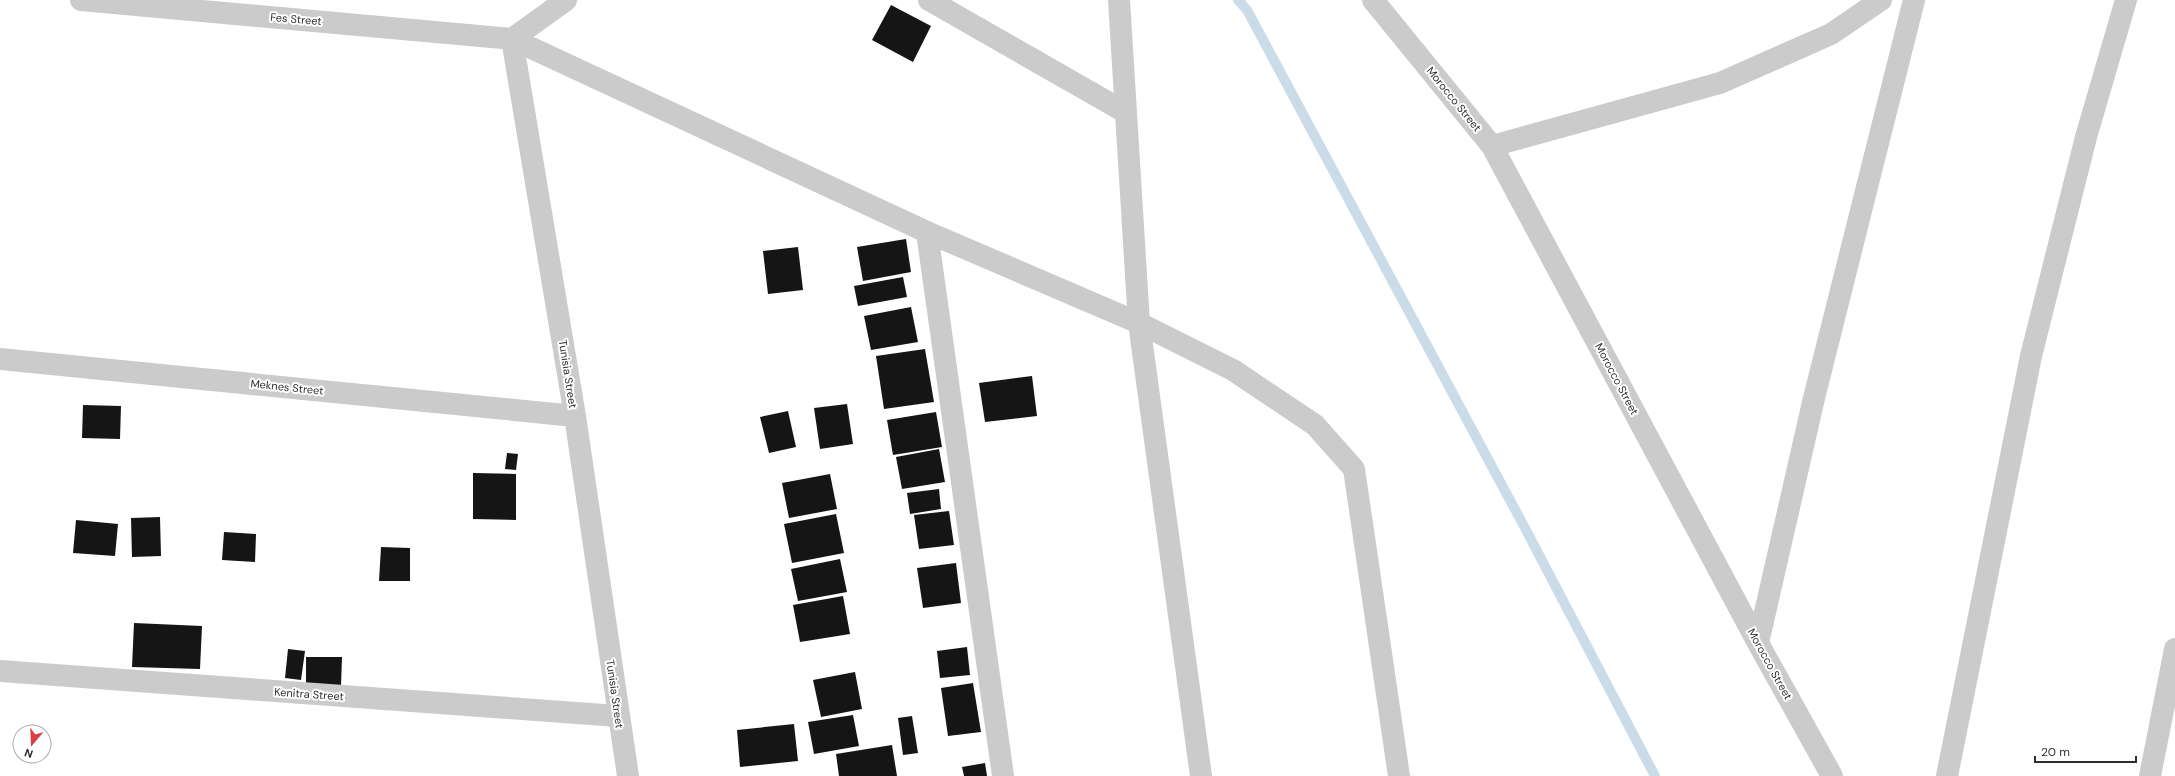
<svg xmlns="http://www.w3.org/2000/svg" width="2175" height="776" viewBox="0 0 2175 776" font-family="'DM Sans',sans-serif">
<rect width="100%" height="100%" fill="#fff"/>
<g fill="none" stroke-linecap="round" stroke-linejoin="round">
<!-- stream -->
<path stroke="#cbdce9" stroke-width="10" d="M1238,0L1247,10L1526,530L1655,776"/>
</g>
<!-- building -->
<path fill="#151515" d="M891,5L931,26L913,62L872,40Z
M906,239L911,272L863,281L857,247Z
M798,247L803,290L768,294L763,251Z
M903,277L907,297L858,306L854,286Z
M911,307L918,342L871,350L864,316Z
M925,349L934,402L884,409L876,356Z
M1032,376L1037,416L985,422L979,383Z
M847,404L853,444L820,449L814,408Z
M83,405L121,406L120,439L82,438Z
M788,411L796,447L769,453L760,417Z
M936,412L942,447L893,455L887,420Z
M939,449L945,482L902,489L896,457Z
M507,453L518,454L516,470L505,469Z
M473,473L516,474V520L473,519Z
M830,474L837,509L789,518L782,483Z
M939,489L941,509L910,514L907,493Z
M949,511L954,545L919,549L914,515Z
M836,514L844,553L792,563L784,524Z
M160,517L161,556L132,557L131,518Z
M76,520L118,524L115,556L73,553Z
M224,532L256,534L255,562L222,560Z
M381,547L410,548V581H379Z
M840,559L847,592L798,601L791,569Z
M956,563L961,603L923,608L917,568Z
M843,596L850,634L800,642L793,605Z
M134,623L202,626L200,669L132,667Z
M967,647L970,675L940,678L937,651Z
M288,649L305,651L301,680L285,678Z
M306,657H342L341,686H306Z
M855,672L862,709L821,717L813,680Z
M973,683L981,732L948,736L941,688Z
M853,715L859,746L814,754L808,722Z
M912,716L918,753L903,755L898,718Z
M794,724L798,761L740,767L737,730Z
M892,745L897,776H839L836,754Z
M985,763L987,776H964L962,767Z"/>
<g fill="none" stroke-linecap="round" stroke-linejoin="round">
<!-- minor -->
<path stroke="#cbcbcb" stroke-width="22" d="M81,0L512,39L927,232L1139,323L1233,370L1315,425L1354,469L1399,776
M566,0L512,39L575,416L628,776
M929,0L1125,112
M1119,0L1139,323L1201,776
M1373,0L1492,146L1758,643L1832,776
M1492,146L1720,83L1831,34L1881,0
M927,232L1003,776
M0,359L575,416
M1758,643L1814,398L1914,0
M0,671L618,716
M1947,776L2031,356L2086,137L2126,0
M2150,776L2175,649"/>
</g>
<g text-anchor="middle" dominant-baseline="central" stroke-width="4" stroke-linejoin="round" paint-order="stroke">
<!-- street labels -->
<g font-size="11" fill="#2e2e2e" stroke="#fff">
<text transform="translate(296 19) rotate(5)">Fes Street</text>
<text transform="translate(1454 99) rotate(51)">Morocco Street</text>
<text transform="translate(568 374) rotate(81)">Tunisia Street</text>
<text transform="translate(1617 379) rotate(62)">Morocco Street</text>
<text transform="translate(287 387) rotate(6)">Meknes Street</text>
<text transform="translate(1770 664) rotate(61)">Morocco Street</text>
<text transform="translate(309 694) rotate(4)">Kenitra Street</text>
<text transform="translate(615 694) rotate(82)">Tunisia Street</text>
</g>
</g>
<!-- north arrow -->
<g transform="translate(32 744) rotate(199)"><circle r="19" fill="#ffffff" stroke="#ababab"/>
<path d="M0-3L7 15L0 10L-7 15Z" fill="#d83e42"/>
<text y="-6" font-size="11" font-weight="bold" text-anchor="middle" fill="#2e2e2e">N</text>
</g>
<!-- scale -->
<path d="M2035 756v6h101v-6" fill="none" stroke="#2e2e2e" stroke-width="2"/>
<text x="2041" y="756" font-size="12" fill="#2e2e2e" stroke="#ffffff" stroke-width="3" paint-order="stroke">20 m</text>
</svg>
